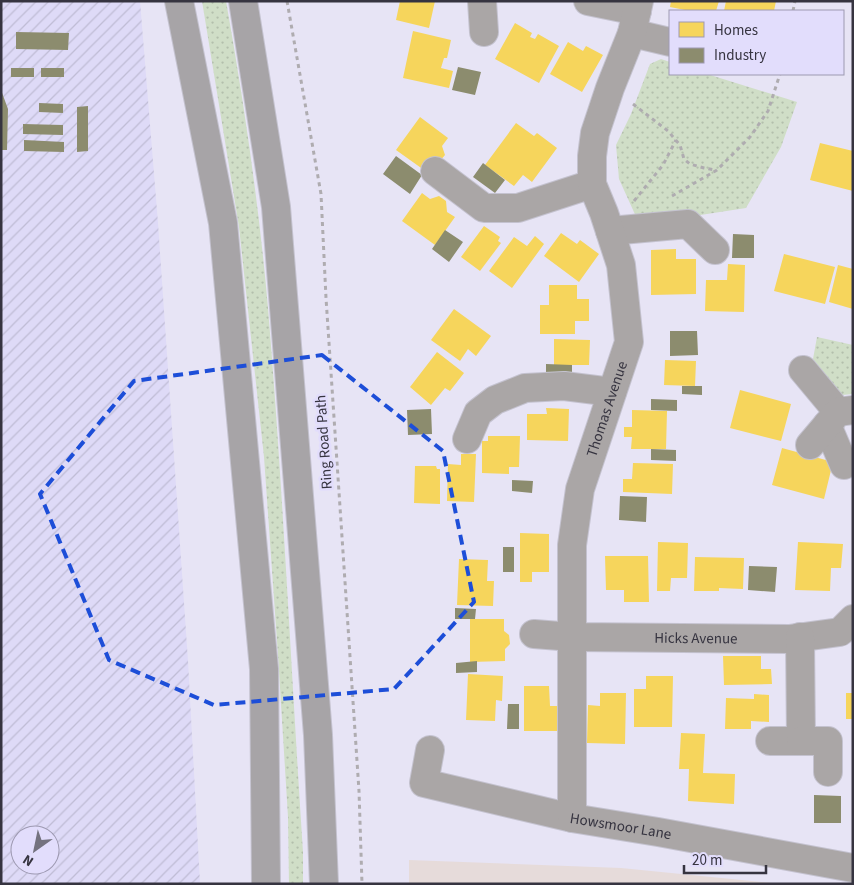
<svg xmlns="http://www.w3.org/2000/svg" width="854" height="885" viewBox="0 0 854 885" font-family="'Source Sans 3',sans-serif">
<defs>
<pattern id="industrial-furrows" width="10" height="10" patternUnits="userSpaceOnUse" patternTransform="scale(1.25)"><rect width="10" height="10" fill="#dedaf7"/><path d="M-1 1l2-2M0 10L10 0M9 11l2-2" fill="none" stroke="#bfbcd5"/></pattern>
<pattern id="grass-dots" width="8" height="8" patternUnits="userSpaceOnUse" patternTransform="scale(1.25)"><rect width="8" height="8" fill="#d0dec7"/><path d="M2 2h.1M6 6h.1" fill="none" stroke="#b3bfac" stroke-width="1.8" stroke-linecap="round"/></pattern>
</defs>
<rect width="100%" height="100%" fill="#e7e4f5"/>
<!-- commercial -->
<path fill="#e6dbda" d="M409,860L621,868L782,884H409Z"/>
<!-- industrial -->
<path fill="url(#industrial-furrows)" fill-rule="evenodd" d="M1,1H140L158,223L188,661L200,884H1ZM20,835H50V865H20Z"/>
<!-- grass -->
<path fill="url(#grass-dots)" d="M202,1H226C244,103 259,205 268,308C283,489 291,671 303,852V884H289L288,817L278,655L264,457L239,227Z
M661,59L670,62V74H707L797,102L781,147L746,208L694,216L638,221L619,179L616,145L631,114L650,64Z
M817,337L853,345V394L842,395L813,359Z"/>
<!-- homes -->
<path fill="#f6d55c" d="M400,1H435L429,28L396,20Z
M671,1H719L716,11H690L670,7Z
M726,1H776L774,11H724Z
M515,23L532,33L530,37L535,39L538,34L559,46L539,83L495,59Z
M413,31L451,40L447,58H444L441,68L453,71L449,88L403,78Z
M568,42L583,51L586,46L603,55L582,92L550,74Z
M420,117L448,138L442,146L445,155L439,162L424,170L396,150Z
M516,123L534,136L537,133L557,148L532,182L523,175L514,186L485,165Z
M820,143L853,151V191L810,180Z
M422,193L430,199L439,196L446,201L447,212L455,217L435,245L402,221Z
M484,226L500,237L498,241L501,243L480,271L461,257Z
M561,233L577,244L580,240L599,254L579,282L544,256Z
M535,236L544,244L512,288L489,271L514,237L527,246Z
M676,249V259H696V294L651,295V250Z
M784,254L835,267L825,304L774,291Z
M728,264L745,265L744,312L705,311L706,280H727Z
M838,265L853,269V309L829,302Z
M549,285H577V299H589V321H575V334H540V305H549Z
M454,309L491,336L476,356L468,349L460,361L431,340Z
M554,339L590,340L589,365H554Z
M437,352L464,373L450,391L445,388L431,405L410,387Z
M665,360L696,361L695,386L664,385Z
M740,390L791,404L781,441L730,428Z
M546,408L569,409L568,441L527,440V414H547Z
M632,410L667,411L666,449H631L632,437H624V427H632Z
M488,436H520L519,467H509V474L482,473V441H488Z
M782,448L833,462L824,499L772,485Z
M461,454H476L474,502L447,501L448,464L461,465Z
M633,463L673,464L672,494L623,492V479H632Z
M415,466H436L437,469H440V504L414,503Z
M520,533L549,534V572H532V582H520Z
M658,542L688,543L687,578H671L670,591H657Z
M798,542L843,544L841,568H831L830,591L795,590Z
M605,556H648L649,602H624V590H606Z
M695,557L744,558L743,589L719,588V591H694Z
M459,559L488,560L487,581H494L493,606L457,605Z
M470,619H504V631L509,635L510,644L505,649V661L470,662Z
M723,656H761V669H771L772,684L724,685Z
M468,674L503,676L502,701L496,700L495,721L466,720Z
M646,676H673L672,727H634V689H646Z
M524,686H549L550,706H560V731H524Z
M600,693H626L625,744L587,743L588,705L600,706Z
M846,693H853V719H846Z
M754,694L769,695V722L751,721V729H725L726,698L754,699Z
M681,733L705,734L703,773L735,774L734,804L688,801L689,769H679Z"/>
<!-- industry -->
<path fill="#8c8c6e" d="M16,32L69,33L68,50L16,49Z
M458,67L481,72L475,95L452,90Z
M11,68H34V77H11Z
M41,68H64V77H41Z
M1,90L8,109L7,150H1Z
M39,103L63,104V113L39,112Z
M88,106V151L77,152V107Z
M23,124L63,125V135L23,134Z
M24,140L64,142V152L24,151Z
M396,156L422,175L410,194L383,174Z
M483,163L505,180L495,193L473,177Z
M445,230L463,242L449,262L432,249Z
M733,234L754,235V258H732Z
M670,331H697L698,355L670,356Z
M546,364L572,365V375H546Z
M682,386H702V395L682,394Z
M651,399L677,400V411L651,410Z
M431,409L432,434L408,435L407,410Z
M651,449L676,450V461L651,460Z
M512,480L533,481L532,493L512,491Z
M620,496L647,497L646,522L619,520Z
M503,547H514V572H503Z
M749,566L777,567L775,592L748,590Z
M455,608L476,609L475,619H455Z
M477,661V672L456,673V663Z
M508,704H519V729H507Z
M814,795L841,796V823H814Z"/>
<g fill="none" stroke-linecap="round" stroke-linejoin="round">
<!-- minor casing -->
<g stroke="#c4c2cf" stroke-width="30">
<g id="minor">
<path d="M482,1L484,32"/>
<path d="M588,1L637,11"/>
<path d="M632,33L670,42"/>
<path d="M435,171L484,208H518L592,184"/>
<path d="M610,231L688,224L715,250"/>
<path d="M803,370L838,412"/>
<path d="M827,425L844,465"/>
<path d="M467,439L478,413L495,400L525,388L564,386L612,392"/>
<path d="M810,445L838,412L853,410"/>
<path id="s1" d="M534,634L573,637L789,639L840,632L853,619"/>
<path d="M770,741H801L800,637"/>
<path d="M801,741H828V772"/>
<path id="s2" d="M430,750L424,783L572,818L658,832L853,868"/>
<path id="s3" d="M572,818V545L580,489L629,342L621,265L604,213L592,184V156L595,133L610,88L632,33L639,1"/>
</g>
</g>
<!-- highway casing -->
<g stroke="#c4c2cf" stroke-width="30">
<path id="highway" d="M179,1L223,223L264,669L266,884
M243,1L276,207L318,735L324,884"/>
</g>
<!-- path -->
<path stroke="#afacb0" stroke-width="3" stroke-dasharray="4 4" stroke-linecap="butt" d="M287,1L321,194L326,298L359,791L362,884
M793,11L795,1
M633,104L668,131L680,145L684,159L690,164L704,168L715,170
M672,196L717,170L750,137L768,111L780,74
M634,201L663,165L676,140"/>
<!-- minor -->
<use href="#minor" stroke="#aaa6a6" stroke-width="28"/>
<!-- highway -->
<use href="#highway" stroke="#a7a4a7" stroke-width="28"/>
</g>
<!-- marked area -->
<path fill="none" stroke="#1d4ed8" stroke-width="4" stroke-dasharray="10 6" stroke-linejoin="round" d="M322,355L443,451L474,602L394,689L214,705L109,660L40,494L134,381Z"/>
<g text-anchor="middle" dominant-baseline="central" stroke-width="5" stroke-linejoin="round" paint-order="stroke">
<!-- street labels -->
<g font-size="15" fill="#363440" stroke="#e2ddfc">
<text stroke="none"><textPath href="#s3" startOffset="414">Thomas Avenue</textPath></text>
<text transform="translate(324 442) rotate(-94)">Ring Road Path</text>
<text stroke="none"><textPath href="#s1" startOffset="162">Hicks Avenue</textPath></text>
<text stroke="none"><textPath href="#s2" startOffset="235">Howsmoor Lane</textPath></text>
</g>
</g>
<!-- border -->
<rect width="854" height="885" fill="none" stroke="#363440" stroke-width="5"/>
<!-- legend -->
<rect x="669" y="10" width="175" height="65" fill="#e2ddfc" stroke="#9d99b1"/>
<rect x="679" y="22" width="25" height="15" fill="#f6d55c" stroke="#9d99b1"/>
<text x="714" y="35" font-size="15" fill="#363440">Homes</text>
<rect x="679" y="48" width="25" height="15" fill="#8c8c6e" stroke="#9d99b1"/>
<text x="714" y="60" font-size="15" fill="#363440">Industry</text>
<!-- north arrow -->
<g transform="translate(35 850) rotate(213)"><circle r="24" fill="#e2ddfc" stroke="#9d99b1"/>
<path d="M0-4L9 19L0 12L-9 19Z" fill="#74727f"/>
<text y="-8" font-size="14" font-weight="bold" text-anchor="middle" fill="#363440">N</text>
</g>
<!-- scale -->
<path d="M684 865v8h82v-8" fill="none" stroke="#363440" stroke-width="2.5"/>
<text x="692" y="865" font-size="15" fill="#363440" stroke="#e2ddfc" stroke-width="4" paint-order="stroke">20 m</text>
</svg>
